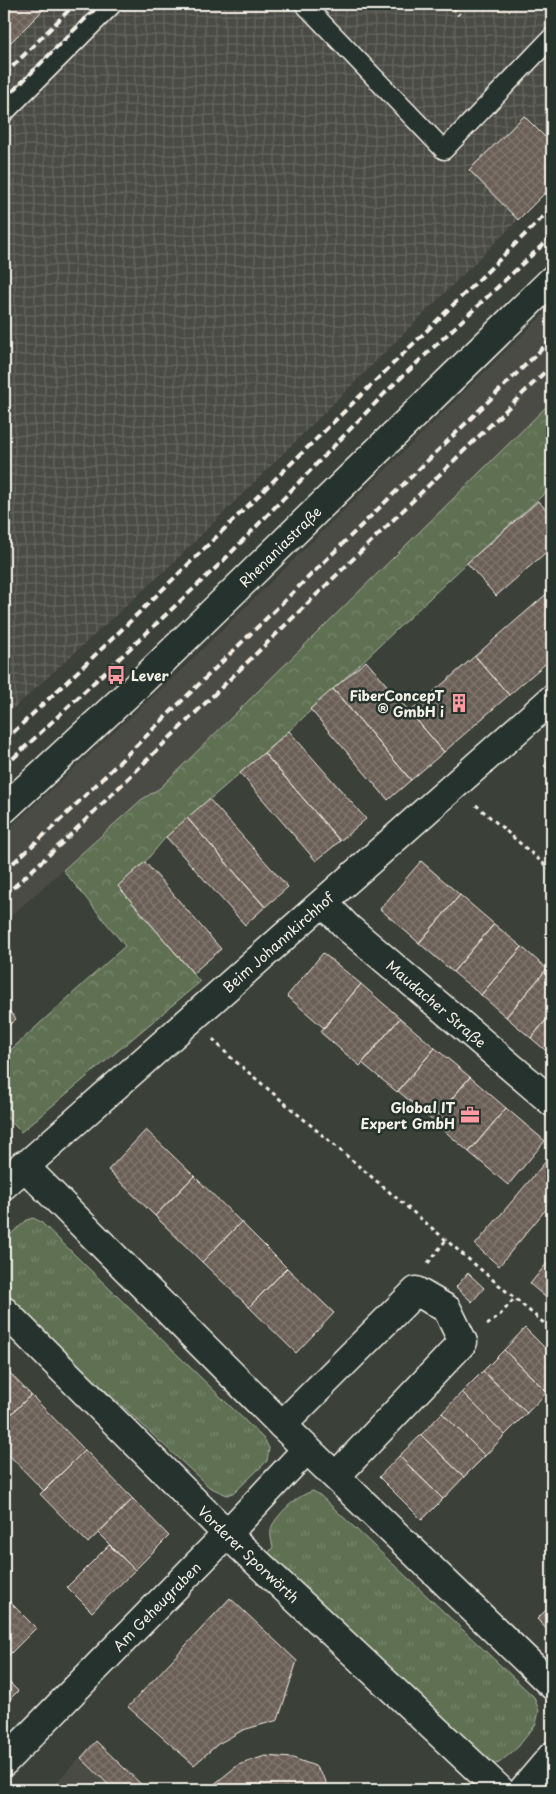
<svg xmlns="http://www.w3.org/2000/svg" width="556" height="1794" viewBox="0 0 556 1794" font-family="'Playpen Sans',sans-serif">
<defs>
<pattern id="industrial-grid" width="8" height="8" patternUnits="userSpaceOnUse" patternTransform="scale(1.25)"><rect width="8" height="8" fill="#4c4c45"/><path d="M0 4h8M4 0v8" fill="none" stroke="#666660"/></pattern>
<pattern id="grass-tufts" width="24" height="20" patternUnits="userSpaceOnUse" patternTransform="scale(1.25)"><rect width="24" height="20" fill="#607153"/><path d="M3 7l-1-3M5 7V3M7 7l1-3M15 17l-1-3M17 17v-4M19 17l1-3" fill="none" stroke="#77866c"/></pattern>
<pattern id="forest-crowns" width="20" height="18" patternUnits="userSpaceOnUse" patternTransform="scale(1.25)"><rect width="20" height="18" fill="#607153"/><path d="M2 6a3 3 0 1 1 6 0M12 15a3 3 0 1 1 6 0" fill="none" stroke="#77866c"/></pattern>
<pattern id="building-cross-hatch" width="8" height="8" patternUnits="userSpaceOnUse" patternTransform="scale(1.25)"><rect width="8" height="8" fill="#6b5f56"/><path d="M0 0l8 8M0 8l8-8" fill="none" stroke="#81766e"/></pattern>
</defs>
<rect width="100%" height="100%" fill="#3b4039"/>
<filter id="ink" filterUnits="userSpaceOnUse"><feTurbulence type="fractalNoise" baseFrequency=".02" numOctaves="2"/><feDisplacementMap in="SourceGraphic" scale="10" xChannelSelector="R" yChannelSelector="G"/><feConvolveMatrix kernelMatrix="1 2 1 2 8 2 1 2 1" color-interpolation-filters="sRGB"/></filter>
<g filter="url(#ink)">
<!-- built -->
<path fill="#4c4c45" d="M552,306V401L160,788L141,800L4,922V833L176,675Z
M96,1741L147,1790H49Z"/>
<!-- industrial -->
<path fill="url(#industrial-grid)" d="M4,4H552V186L173,563L4,717Z"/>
<!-- grass -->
<path fill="url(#grass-tufts)" stroke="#aab19e" d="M33,1218L41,1222L265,1440L269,1448L267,1461L235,1492L227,1495L209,1487L4,1296V1240L27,1220Z
M313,1491L321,1496L534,1697L539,1711L536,1724L518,1747L499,1763L488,1766L268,1554L273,1547C271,1539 269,1531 273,1524C281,1511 298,1495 313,1491Z"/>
<!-- forest -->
<path fill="url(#forest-crowns)" stroke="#aab19e" d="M552,401V487L467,563L289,731L166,837L145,862L118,886L200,982L21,1132L4,1115V1056L125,946L63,870L141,800L160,788Z"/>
<!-- building -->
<path fill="url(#building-cross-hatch)" stroke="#f4f1e8" d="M4,4H49L4,49Z
M524,116L552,144V186L518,220L469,170Z
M538,501L552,516V547L496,596L467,563Z
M551,590L552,658L509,695L475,656Z
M475,656L509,695L444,752L410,712Z
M366,661L444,752L411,780L333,689Z
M333,689L411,780L388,800L310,709Z
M289,731L366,819L340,841L264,753Z
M264,753L340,841L316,861L240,773Z
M552,756V773L544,766Z
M209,799L288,887L265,907L187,818Z
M187,818L265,907L245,925L166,837Z
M421,861L460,895L419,943L380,909Z
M145,862L221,949L193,973L118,886Z
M460,895L494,924L453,972L419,943Z
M494,924L522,947L481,995L453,972Z
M522,947L547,969L506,1017L481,995Z
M323,953L361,984L324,1028L287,996Z
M547,969L552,973V1013L531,1038L506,1017Z
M361,984L400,1018L360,1066L320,1032Z
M4,1005L16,1019L4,1029Z
M552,1013V1056L531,1038Z
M400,1018L435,1048L397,1092L362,1063Z
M435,1048L470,1077L433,1121L398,1091Z
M470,1077L506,1108L469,1152L433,1121Z
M506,1108L545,1141L508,1185L469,1152Z
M146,1130L194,1176L155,1216L108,1170Z
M552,1154V1202L499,1266L475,1245Z
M194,1176L241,1222L202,1262L155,1216Z
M241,1222L287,1268L249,1307L202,1262Z
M552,1257V1298L550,1301L530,1284Z
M287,1268L334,1313L296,1353L249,1307Z
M468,1273L484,1288L472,1302L456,1287Z
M525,1328L552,1355V1387L547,1392L504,1350Z
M504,1350L547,1392L527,1413L483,1371Z
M4,1367L31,1395L4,1421Z
M483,1371L527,1413L505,1435L462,1392Z
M462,1392L505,1435L485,1456L442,1413Z
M31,1395L85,1450L44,1491L4,1450V1421Z
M442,1413L485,1456L464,1477L421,1435Z
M421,1435L464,1477L443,1499L399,1456Z
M85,1450L133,1499L88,1543L40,1494Z
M399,1456L443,1499L422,1520L379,1477Z
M133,1499L169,1536L135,1570L98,1533Z
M109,1545L135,1570L92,1612L67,1587Z
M4,1596L36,1628L4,1660Z
M230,1598L297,1661L278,1720L243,1730L218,1744L194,1765L128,1707Z
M552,1604V1635L537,1619Z
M4,1677L18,1691L4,1705Z
M96,1741L147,1790H114L81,1758Z
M265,1756L293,1758L315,1766L325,1779L328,1790H210L212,1786L238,1765Z"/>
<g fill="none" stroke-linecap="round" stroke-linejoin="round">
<!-- lane casing -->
<g stroke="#f4f1e8" stroke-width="21">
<path id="lane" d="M304,4L444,150L552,37
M4,113L113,4"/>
</g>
<!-- street casing -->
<g stroke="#f4f1e8" stroke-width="31">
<g id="street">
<path id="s1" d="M324,903L347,927L552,1102"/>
<path d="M23,1165L282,1425L552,1685"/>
<path id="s2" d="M4,1185L552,699"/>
<path id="s3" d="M4,1311L227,1534L500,1790"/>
<path d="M282,1425L416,1291L447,1309L463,1342L336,1476"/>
<path id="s4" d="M4,1762L227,1534L307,1449"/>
<path d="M523,1790L552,1756"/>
</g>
</g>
<!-- secondary casing -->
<g stroke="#f4f1e8" stroke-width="31">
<g id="secondary">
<path id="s5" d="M4,809L141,682L552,280"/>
</g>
</g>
<!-- path -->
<path stroke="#f4f1e8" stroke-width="3" stroke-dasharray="4 4" stroke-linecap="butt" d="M476,805L552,871
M213,1039L228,1055L552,1330
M428,1263L446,1240
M487,1325L498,1317L515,1298"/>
<!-- lane -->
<use href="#lane" stroke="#26332d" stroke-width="18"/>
<!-- street -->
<use href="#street" stroke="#26332d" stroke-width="28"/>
<!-- secondary -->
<use href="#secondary" stroke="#26332d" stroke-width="28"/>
<!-- rail -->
<path stroke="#f4f1e8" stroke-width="4" stroke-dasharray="8 4" stroke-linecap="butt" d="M451,4L459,15
M4,75L75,4
M4,100L100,4
M4,741L111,640L552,208
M4,767L223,561L387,391L552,236
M4,871L53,827L552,339
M4,896L64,841L552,365"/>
</g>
</g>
<!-- icons -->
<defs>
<g id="bus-bare" transform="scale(1.5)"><path d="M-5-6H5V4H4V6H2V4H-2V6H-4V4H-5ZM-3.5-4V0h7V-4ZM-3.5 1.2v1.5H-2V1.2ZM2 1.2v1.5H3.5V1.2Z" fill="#ff9aa2" stroke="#26332d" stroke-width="2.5" paint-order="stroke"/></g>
<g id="building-bare" transform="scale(1.5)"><path d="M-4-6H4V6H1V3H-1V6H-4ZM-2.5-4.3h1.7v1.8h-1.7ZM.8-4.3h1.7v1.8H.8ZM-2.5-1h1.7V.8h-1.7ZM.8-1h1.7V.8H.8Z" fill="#ff9aa2" stroke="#26332d" stroke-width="2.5" paint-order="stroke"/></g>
<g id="office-bare" transform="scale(1.5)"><path d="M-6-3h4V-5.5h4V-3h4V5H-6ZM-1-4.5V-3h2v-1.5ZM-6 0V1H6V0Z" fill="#ff9aa2" stroke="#26332d" stroke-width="2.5" paint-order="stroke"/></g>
</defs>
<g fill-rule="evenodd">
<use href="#bus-bare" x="116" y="675"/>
<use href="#building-bare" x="459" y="703"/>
<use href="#office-bare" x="470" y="1115"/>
</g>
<g text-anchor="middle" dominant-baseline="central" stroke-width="5" stroke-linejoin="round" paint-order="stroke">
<!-- street labels -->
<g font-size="14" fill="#f4f1e8" stroke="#26332d">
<text stroke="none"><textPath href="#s5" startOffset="381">Rhenaniastraße</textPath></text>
<text stroke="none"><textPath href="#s2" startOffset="366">Beim Johannkirchhof</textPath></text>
<text stroke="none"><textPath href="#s1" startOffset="151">Maudacher Straße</textPath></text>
<text stroke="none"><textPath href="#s3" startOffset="345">Vorderer Sporwörth</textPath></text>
<text stroke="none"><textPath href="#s4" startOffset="218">Am Geheugraben</textPath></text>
</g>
<!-- poi labels -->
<g font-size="14" font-weight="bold" fill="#f4f1e8" stroke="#26332d" text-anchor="end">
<text x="131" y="675" text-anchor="start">Lever</text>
<text x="444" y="695">FiberConcepT<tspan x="444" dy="16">® GmbH i</tspan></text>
<text x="455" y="1107">Global IT<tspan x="455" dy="16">Expert GmbH</tspan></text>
</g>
</g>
<!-- margin -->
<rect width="556" height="1794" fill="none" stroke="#26332d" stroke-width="20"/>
<rect x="10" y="10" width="536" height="1774" fill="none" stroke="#f4f1e8" stroke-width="2" filter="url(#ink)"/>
</svg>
